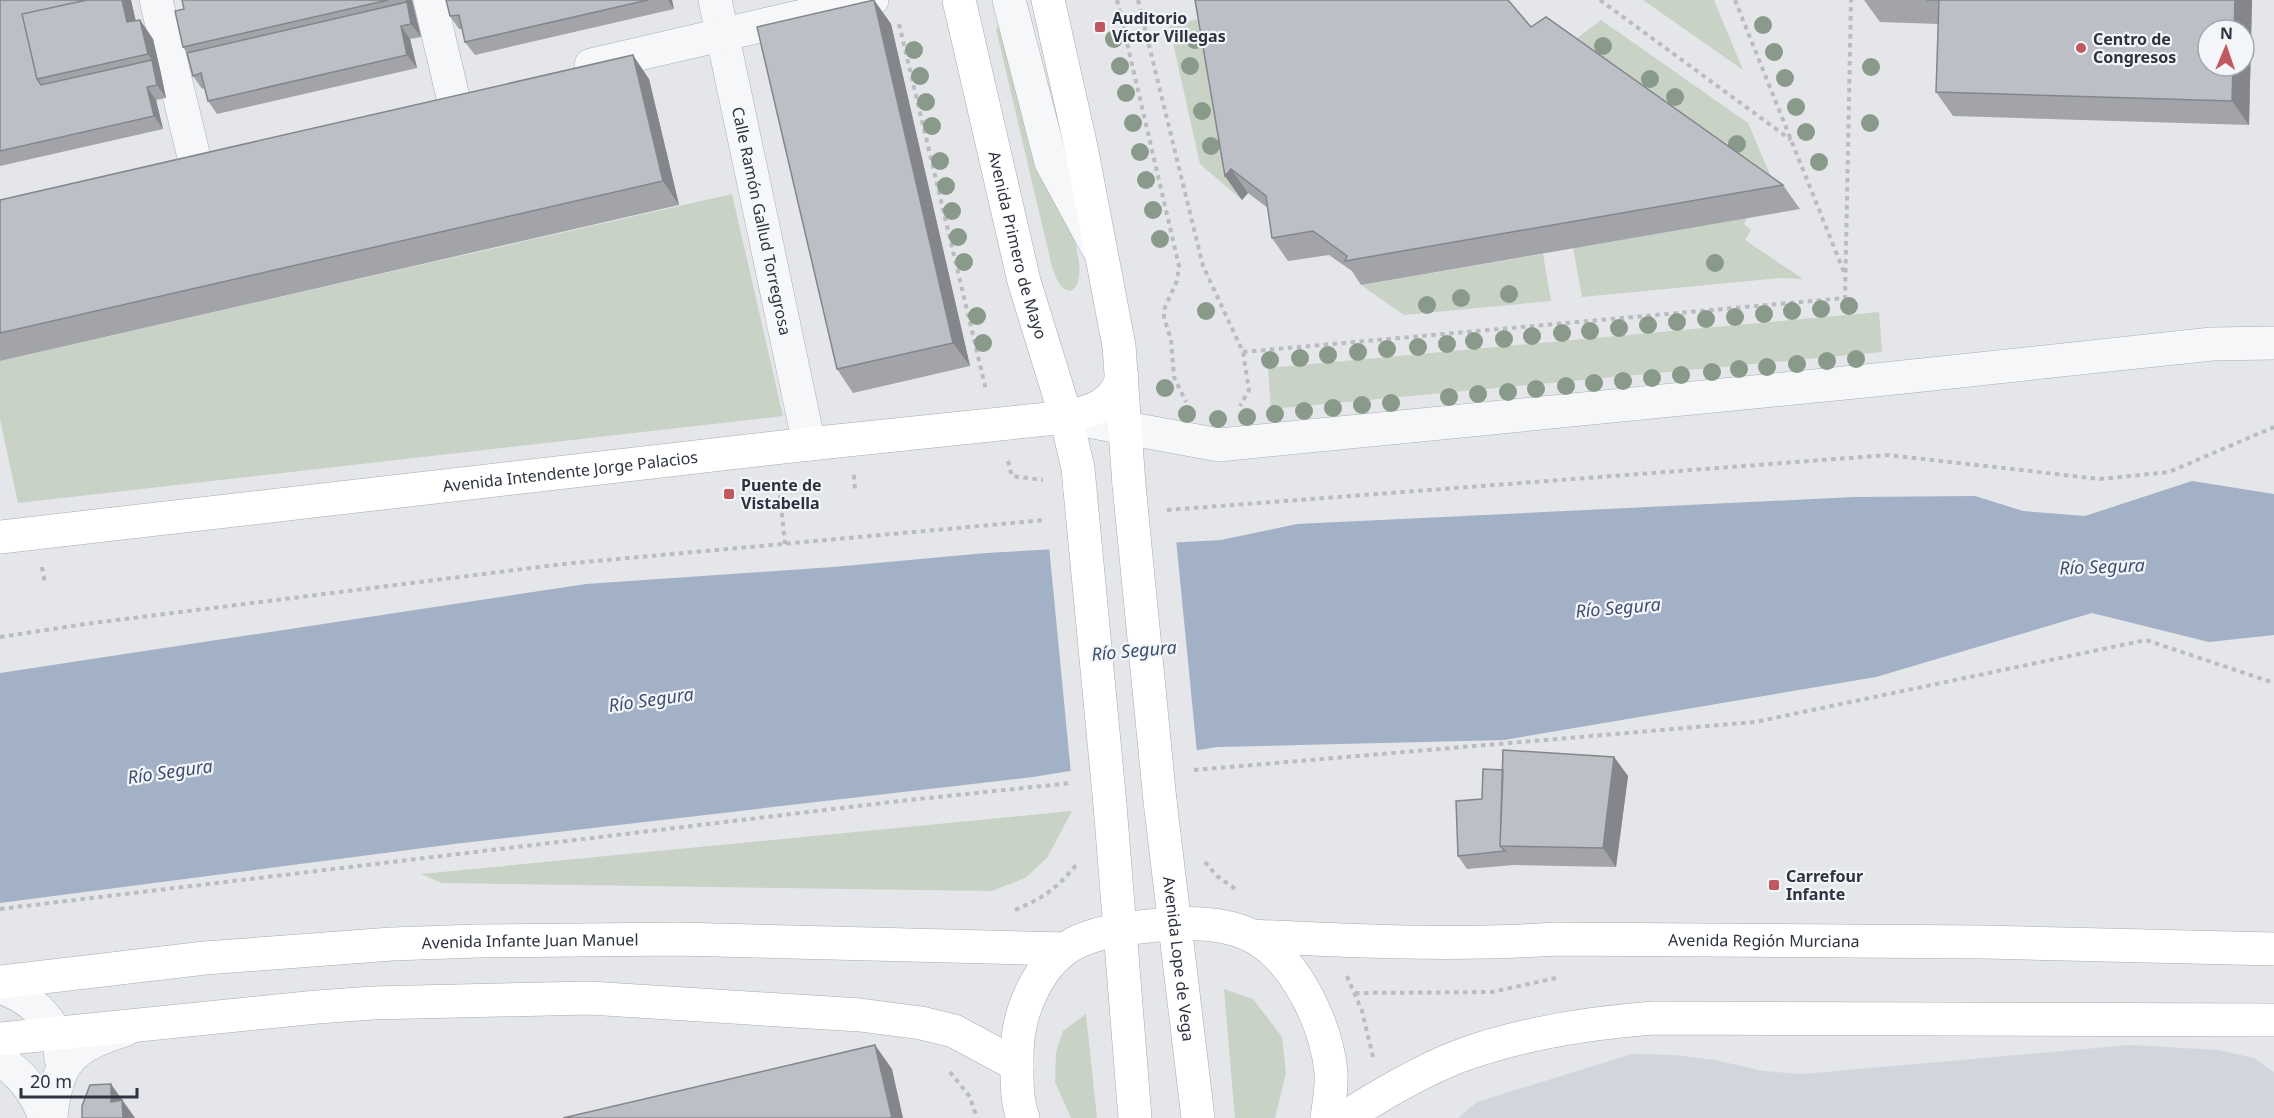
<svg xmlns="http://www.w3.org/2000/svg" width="2274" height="1118" viewBox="0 0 2274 1118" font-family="'Noto Sans',sans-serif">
<rect width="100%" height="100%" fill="#e4e6ea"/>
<!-- built -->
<path fill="#d2d5dc" d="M2129,1045L2218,1050L2254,1058L2274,1072V1118H1458L1477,1102L1632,1054L1674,1055L1715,1060L1763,1071L1803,1074Z"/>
<!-- green -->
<path fill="#c8d3c6" d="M1643,0H1714L1743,70Z
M1211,17L1242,200L1200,164L1169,25Z
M1601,20L1748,123L1778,193L1568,45Z
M1000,24L1074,237C1077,252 1086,281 1071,291C1059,290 1056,277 1052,267L996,29Z
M732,194L783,416L18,503L0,419V361Z
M1747,218L1744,224L1751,230L1745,240L1803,279L1781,278L1582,297L1573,248Z
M1543,254L1551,301L1404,315L1361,285Z
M1879,312L1882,352L1271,409L1268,368Z
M1072,811L1047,858L1025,878L992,891L442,883L421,874Z
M1224,989L1253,999L1282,1037L1286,1073L1275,1118H1235Z
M1086,1014L1097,1118H1071L1055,1082L1056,1052L1063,1031Z"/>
<!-- water -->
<path fill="#a3b1c6" d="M2192,481L2274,494V635L2209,642L2092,613L1876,677L1504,740L1217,747L1033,777L454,844L0,903V673L586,584L833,567L986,553L1221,540L1297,524L1854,497L1975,496L2023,511L2085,516Z"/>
<!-- pier -->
<path fill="#e4e6ea" d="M1176,539L1197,753L1071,774L1049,546Z"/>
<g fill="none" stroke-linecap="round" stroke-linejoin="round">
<!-- minor casing -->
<g stroke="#a9adb4" stroke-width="34">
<g id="minor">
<path d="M156,0L194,157"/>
<path d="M430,0L453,97"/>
<path id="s1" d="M715,0L809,444"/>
<path d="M1009,0L1051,162L1097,247"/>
<path d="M591,65L872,0"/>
<path d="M1066,417L1219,445L1885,379L2212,344L2274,343"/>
<path d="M0,987C32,998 60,1023 61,1059"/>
<path d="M0,1060C22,1074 37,1094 45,1118"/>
<path d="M51,1118C56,1062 71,1046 125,1030"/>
</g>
</g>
<!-- major casing -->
<g stroke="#a4aab5" stroke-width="34">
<g id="major">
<path id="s2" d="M959,0L1024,281L1066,417L1078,468L1080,490"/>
<path d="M1048,0L1081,147L1119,346L1129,485"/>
<path id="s3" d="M0,537L809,444L1066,417C1091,412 1117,404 1122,376"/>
<path id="s4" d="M1160,801L1198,1118"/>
<path d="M1110,805L1135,1118"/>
<path id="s5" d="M1252,936C1354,941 1453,946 1556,939L1985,942L2274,949"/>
<path id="s6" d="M0,982L205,958L392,944L477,941L678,939L1064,949"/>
<path d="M0,1039L317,1007L373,1003L589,998L860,1015L921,1023L954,1031L1017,1065"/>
<path d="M1023,1118C1016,1100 1017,1075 1017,1055C1017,1013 1038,960 1079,941C1104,930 1131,928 1158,925C1189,922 1224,922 1252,936C1296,959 1327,1026 1331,1073C1332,1088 1329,1103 1327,1118"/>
<path d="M1344,1118C1380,1095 1417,1073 1457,1057C1521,1033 1587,1023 1654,1018L2274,1020"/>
</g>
</g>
<!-- path -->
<path stroke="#babcc2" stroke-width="4" stroke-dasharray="4.5 4.5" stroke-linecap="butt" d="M1117,0L1179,266L1177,281L1165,307L1164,317L1171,340L1174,377L1186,402
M1138,0L1203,266L1243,352L1249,390L1240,406
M1600,0L1791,140
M1735,0L1844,272
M899,24L986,390
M1243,352L1845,298L1851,0
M1008,461L1012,476L1043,480
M854,475L855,489
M780,495L785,544
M1167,510L1888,455L2100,479L2169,472L2274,427
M42,567L45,584
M0,637L85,624L563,564L1045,520
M1194,770L1755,722L2146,640L2274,683
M1205,862L1217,876L1238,891
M0,909L900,801L1071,783
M1015,910C1045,897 1056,889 1077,864
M1347,976L1362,1011L1373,1057
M1355,993L1492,992L1556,978
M950,1072L970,1097L977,1118"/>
<!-- minor -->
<use href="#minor" stroke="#f6f7f9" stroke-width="33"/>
<!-- major -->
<use href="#major" stroke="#fff" stroke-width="33"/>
<!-- major-bridge casing -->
<g stroke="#a4aab5" stroke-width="34" stroke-linecap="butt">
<path id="major-bridge" d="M1129,485L1160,801
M1080,490L1110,805"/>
</g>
<!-- major-bridge -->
<use href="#major-bridge" stroke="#fff" stroke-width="33"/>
</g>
<!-- trees -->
<g fill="#8a9a8a">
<circle cx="1763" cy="25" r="9"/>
<circle cx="1114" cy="39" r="9"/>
<circle cx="1195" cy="40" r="9"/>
<circle cx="1603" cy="46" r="9"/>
<circle cx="914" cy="50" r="9"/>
<circle cx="1774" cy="52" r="9"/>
<circle cx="1120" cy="66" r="9"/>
<circle cx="1190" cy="66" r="9"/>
<circle cx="1871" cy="67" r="9"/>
<circle cx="920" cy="76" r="9"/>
<circle cx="1785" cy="78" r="9"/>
<circle cx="1650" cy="79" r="9"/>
<circle cx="1126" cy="93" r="9"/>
<circle cx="1675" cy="97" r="9"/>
<circle cx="926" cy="102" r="9"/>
<circle cx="1796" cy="107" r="9"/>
<circle cx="1202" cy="111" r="9"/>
<circle cx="1133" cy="123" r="9"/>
<circle cx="1870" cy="123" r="9"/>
<circle cx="932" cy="126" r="9"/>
<circle cx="1806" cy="132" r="9"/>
<circle cx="1737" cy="144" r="9"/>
<circle cx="1211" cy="146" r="9"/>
<circle cx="1140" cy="152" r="9"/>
<circle cx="940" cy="161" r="9"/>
<circle cx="1819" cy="162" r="9"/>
<circle cx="1146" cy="180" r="9"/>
<circle cx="946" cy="186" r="9"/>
<circle cx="1153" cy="210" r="9"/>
<circle cx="952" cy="211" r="9"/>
<circle cx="958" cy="237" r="9"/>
<circle cx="1160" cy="239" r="9"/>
<circle cx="964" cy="262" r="9"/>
<circle cx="1715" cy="263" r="9"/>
<circle cx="1509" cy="294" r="9"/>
<circle cx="1461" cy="298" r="9"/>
<circle cx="1427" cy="305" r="9"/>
<circle cx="1849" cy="306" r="9"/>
<circle cx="1821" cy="309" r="9"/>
<circle cx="1206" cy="311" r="9"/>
<circle cx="1792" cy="311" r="9"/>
<circle cx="1764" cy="314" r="9"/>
<circle cx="977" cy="316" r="9"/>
<circle cx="1735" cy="317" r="9"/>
<circle cx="1706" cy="319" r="9"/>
<circle cx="1677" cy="322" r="9"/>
<circle cx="1648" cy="325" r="9"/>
<circle cx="1619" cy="328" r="9"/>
<circle cx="1590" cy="331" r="9"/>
<circle cx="1562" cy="333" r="9"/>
<circle cx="1532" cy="336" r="9"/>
<circle cx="1504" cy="339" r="9"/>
<circle cx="1474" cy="341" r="9"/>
<circle cx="983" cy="343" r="9"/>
<circle cx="1447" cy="344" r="9"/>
<circle cx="1418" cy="347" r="9"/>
<circle cx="1387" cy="349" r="9"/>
<circle cx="1358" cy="352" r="9"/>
<circle cx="1328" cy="355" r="9"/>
<circle cx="1300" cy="358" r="9"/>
<circle cx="1856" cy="359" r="9"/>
<circle cx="1270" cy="360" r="9"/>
<circle cx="1827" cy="361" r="9"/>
<circle cx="1797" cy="364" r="9"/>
<circle cx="1767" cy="367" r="9"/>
<circle cx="1739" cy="369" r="9"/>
<circle cx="1712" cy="372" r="9"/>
<circle cx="1681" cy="375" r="9"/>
<circle cx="1652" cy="378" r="9"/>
<circle cx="1623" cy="381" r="9"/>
<circle cx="1594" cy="383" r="9"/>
<circle cx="1566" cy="386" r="9"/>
<circle cx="1165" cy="388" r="9"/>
<circle cx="1536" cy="389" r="9"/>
<circle cx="1508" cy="392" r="9"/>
<circle cx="1478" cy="394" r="9"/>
<circle cx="1449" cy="397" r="9"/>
<circle cx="1391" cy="403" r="9"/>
<circle cx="1362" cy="405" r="9"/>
<circle cx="1333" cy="408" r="9"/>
<circle cx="1304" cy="411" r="9"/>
<circle cx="1187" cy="414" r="9"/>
<circle cx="1275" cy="414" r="9"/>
<circle cx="1247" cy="417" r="9"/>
<circle cx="1218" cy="419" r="9"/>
</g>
<!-- wall -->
<path fill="#a2a4aa" d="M0,0H131L136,21L140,20L153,39L166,98L156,100L163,129L0,166Z
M182,0H412L421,37L410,39L417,68L217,114L208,101L205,88L202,89L193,76L187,53L183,47L184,9Z
M446,0H672L674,9L475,55L465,42L462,29H459L450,16Z
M874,0L891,24L970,366L853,393L837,369Z
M1195,0L1531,27L1783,185L1800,209L1361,285L1352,271L1329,255L1288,261L1272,238L1268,208L1248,193L1242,200L1225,176Z
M1864,0H2252L2249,125L1953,116L1936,92L1938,24L1880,22Z
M649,79L679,205L0,361V200Z
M1614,757L1628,776L1616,867L1514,865L1467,869L1458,856L1482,799L1503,770Z"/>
<!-- shaded-wall -->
<path fill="#84868b" d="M122,0H131L140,41L127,22Z
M405,0H412L416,16Z
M668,0H672L674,9Z
M874,0L891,24L970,366L953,343Z
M2235,0H2252L2249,125L2232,101L2233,66H2244V30H2234Z
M407,2L416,16L421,37L411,24Z
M140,20L153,39L161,73L148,54Z
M401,26L410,39L417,68L407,55Z
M633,55L649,79L679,205L663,181Z
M152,60L161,73L166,98L157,85Z
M147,87L156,100L163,129L154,116Z
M1231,169L1248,193L1242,200L1225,176Z
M1614,757L1628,776L1616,867L1603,848Z
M875,1045L892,1069L903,1118H892Z
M111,1084L133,1115L135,1118H123L111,1102Z"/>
<!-- building -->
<path fill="#bcbfc6" stroke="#84868b" stroke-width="1.5" d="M0,0H87L22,14L37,79L41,85L152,60L157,85L147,87L154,116L0,151Z
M87,0H122L127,22L140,20L148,54L37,79L22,14Z
M182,0H388L183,47L175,11L184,9Z
M446,0H648L465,42L459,15L450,16Z
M874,0L953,343L837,369L757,27Z
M1195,0H1508L1531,27L1546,17L1783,185L1345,261L1347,256L1313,231L1272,238L1266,196L1231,169L1225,176Z
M1926,0H2235L2234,30H2208V66H2233L2232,101L1936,92L1939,0Z
M407,2L411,24L401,26L407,55L208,101L201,73L193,76L187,53Z
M633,55L663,181L0,333V200Z
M1503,750L1614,757L1603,848L1500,846Z
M1483,769L1503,770L1500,846L1505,851L1458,856L1456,801L1482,799Z
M875,1045L892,1118H563Z
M111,1084V1102L122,1100L123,1118H82V1106L90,1085Z"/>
<!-- markers -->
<g fill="#c05860" stroke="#f3f5f8" stroke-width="2">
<rect x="1094" y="21" width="12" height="12" rx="3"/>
<circle cx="2081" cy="48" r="6"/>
<rect x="723" y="488" width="12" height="12" rx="3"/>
<rect x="1768" y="879" width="12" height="12" rx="3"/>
</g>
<g text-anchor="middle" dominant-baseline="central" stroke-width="4.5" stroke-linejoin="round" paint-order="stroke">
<!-- poi labels -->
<g font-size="16" font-weight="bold" fill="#2d3341" stroke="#f3f5f8" text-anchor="start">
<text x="1112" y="18">Auditorio<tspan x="1112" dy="18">Víctor Villegas</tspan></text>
<text x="2093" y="39">Centro de<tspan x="2093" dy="18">Congresos</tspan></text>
<text x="741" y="485">Puente de<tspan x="741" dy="18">Vistabella</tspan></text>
<text x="1786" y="876">Carrefour<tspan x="1786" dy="18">Infante</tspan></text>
</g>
<!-- street labels -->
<g font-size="16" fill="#2d3341" stroke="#f3f5f8">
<text stroke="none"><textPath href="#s1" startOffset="226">Calle Ramón Gallud Torregrosa</textPath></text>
<text stroke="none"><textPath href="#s2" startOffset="252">Avenida Primero de Mayo</textPath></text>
<text stroke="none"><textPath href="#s3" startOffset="574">Avenida Intendente Jorge Palacios</textPath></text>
<text stroke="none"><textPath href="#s6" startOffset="532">Avenida Infante Juan Manuel</textPath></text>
<text stroke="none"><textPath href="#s5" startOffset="512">Avenida Región Murciana</textPath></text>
<text stroke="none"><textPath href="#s4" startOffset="159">Avenida Lope de Vega</textPath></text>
</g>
<!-- water labels -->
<g font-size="18" font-style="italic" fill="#3c4f70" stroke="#f3f5f8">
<text transform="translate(2102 566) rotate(-2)">Río Segura</text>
<text transform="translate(1618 607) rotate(-5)">Río Segura</text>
<text transform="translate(1134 650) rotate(-5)">Río Segura</text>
<text transform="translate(651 699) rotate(-8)">Río Segura</text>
<text transform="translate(170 771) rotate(-8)">Río Segura</text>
</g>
</g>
<!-- north arrow -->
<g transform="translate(2226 48) rotate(2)"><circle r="28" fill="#f3f5f8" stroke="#a4a7af" stroke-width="1.5"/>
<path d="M0-4.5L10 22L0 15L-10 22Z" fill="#c05860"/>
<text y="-9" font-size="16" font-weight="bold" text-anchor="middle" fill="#2d3341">N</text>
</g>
<!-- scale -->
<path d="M21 1088v9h116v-9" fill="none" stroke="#2d3341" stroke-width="3"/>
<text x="30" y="1088" font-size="18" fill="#2d3341" stroke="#f3f5f8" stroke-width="4.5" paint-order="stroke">20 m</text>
</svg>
